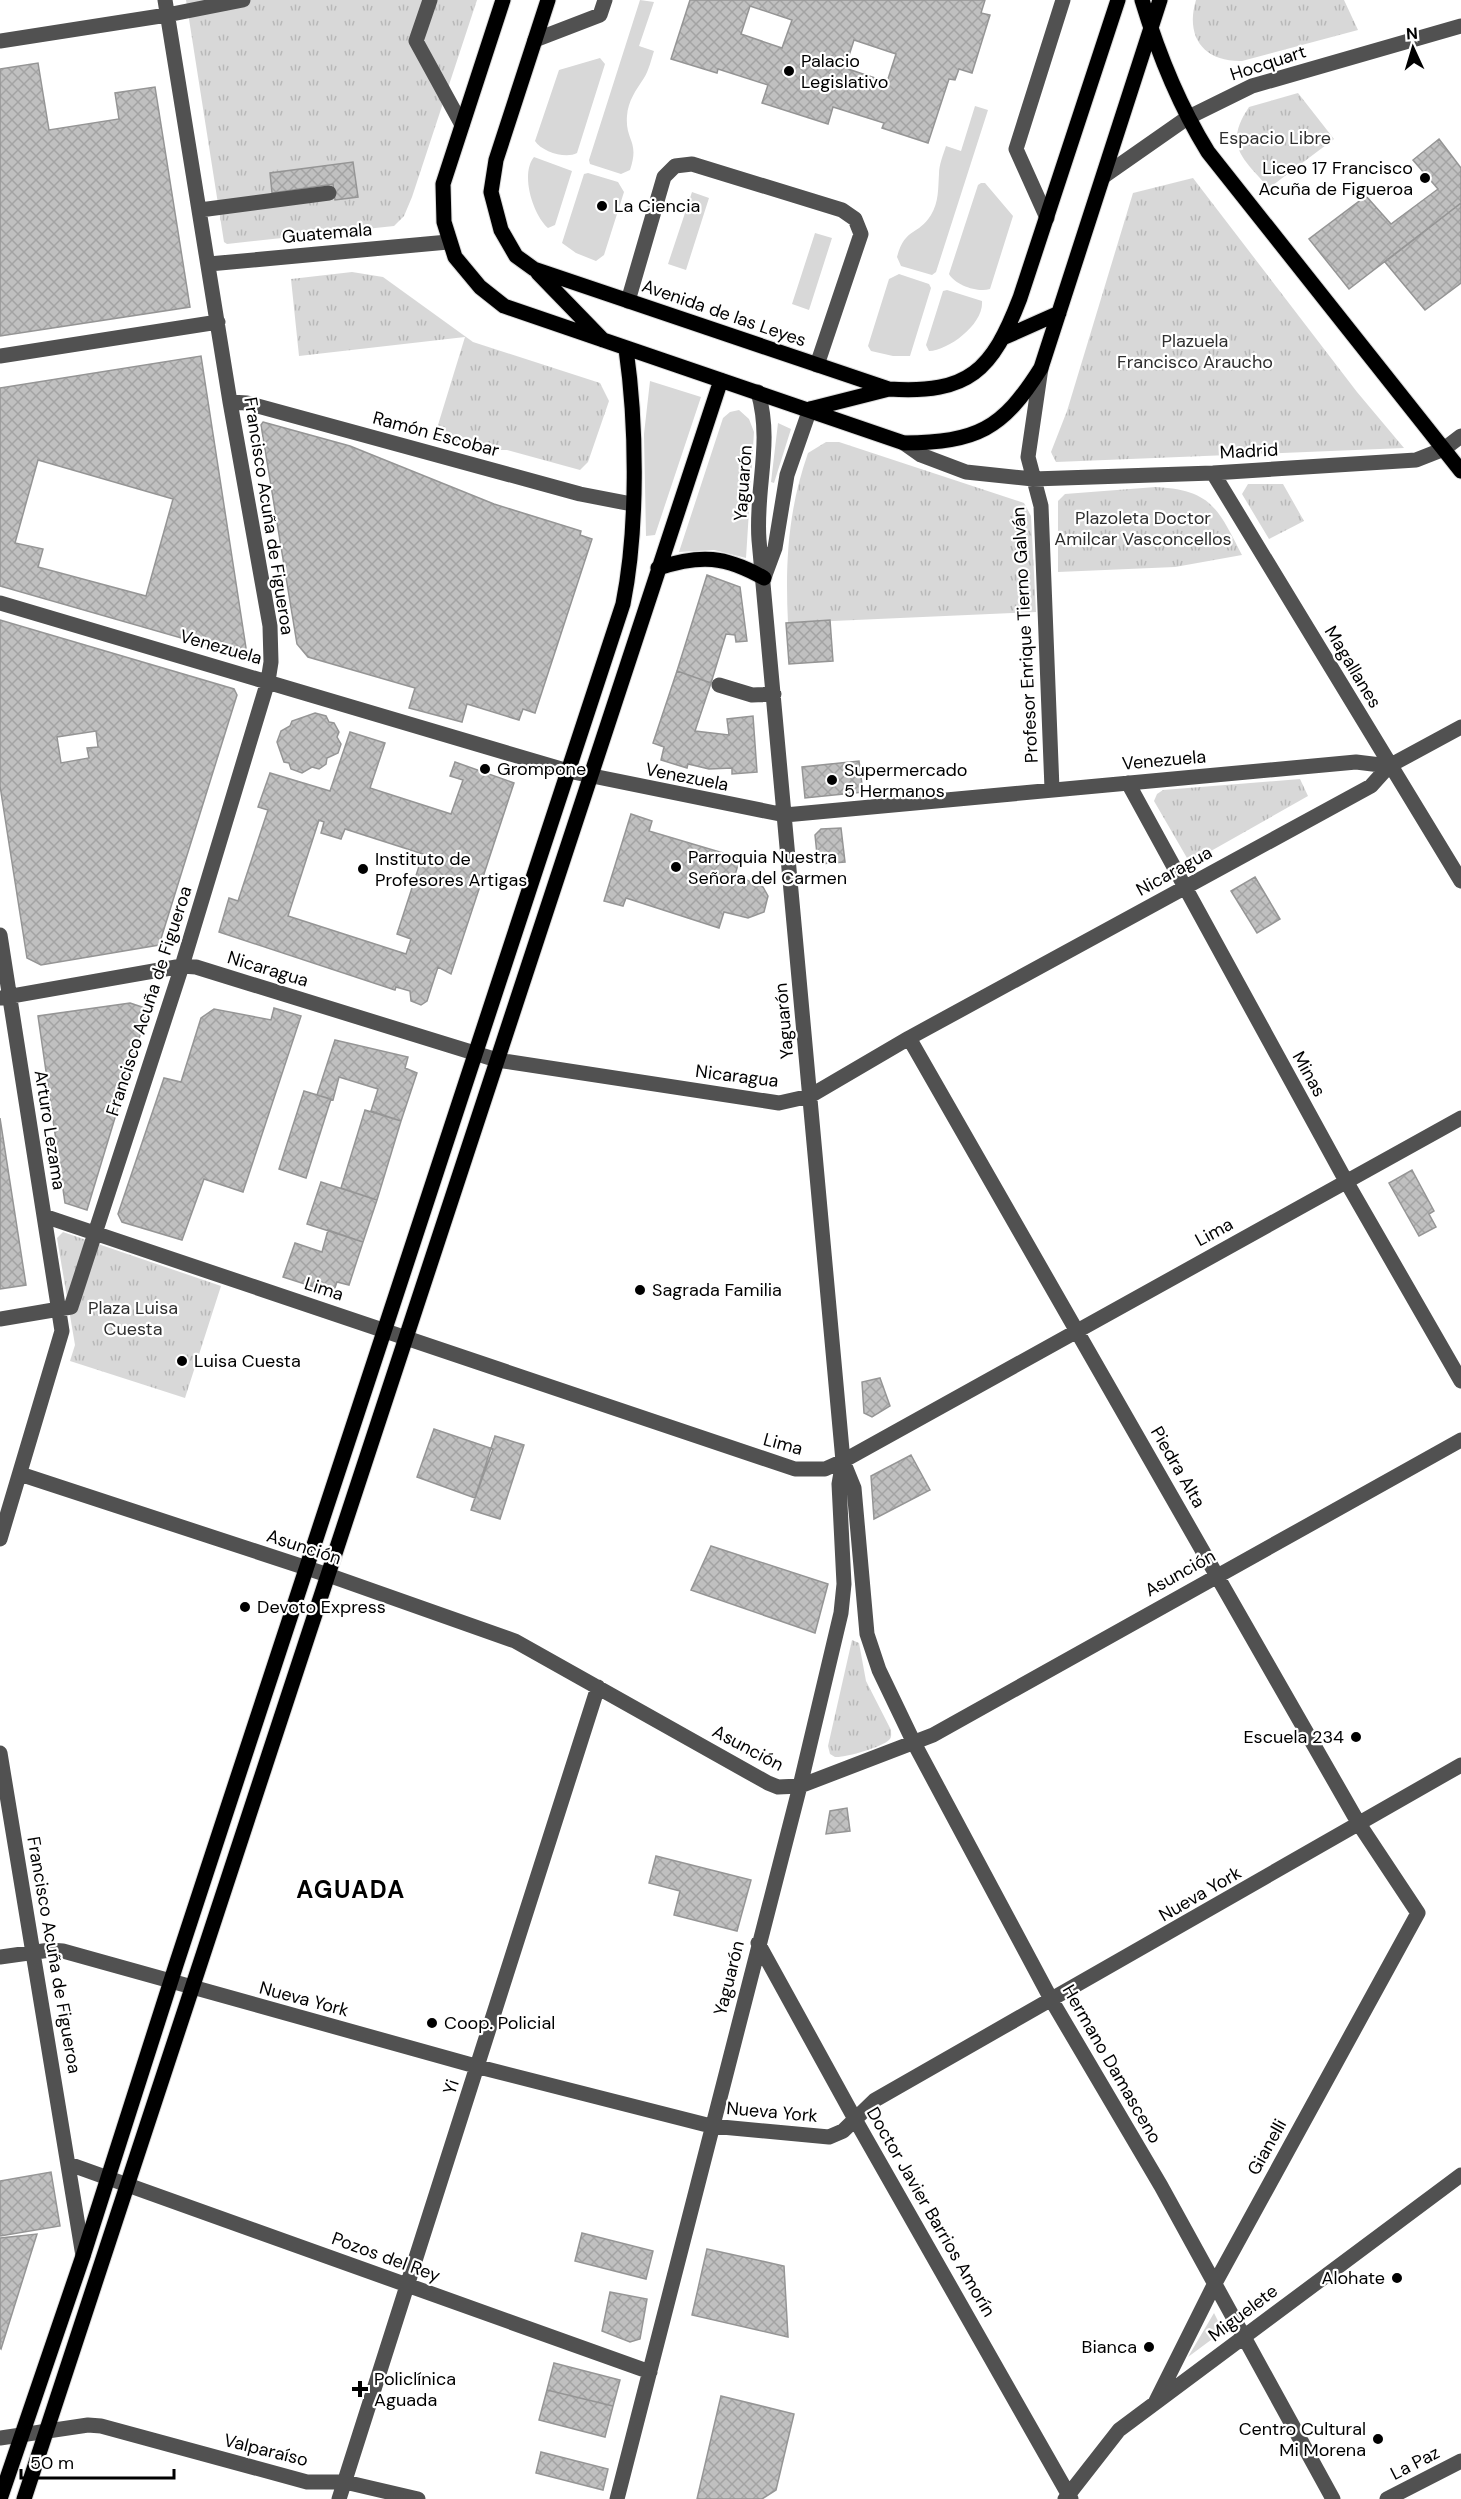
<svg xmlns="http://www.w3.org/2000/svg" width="1461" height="2499" viewBox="0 0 1461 2499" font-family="'DM Sans',sans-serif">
<defs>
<pattern id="park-tufts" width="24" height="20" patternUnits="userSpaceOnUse" patternTransform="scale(1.5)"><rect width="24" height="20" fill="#d8d8d8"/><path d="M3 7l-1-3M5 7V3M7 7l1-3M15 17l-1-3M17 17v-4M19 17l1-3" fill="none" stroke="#b8b8b8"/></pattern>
<pattern id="building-cross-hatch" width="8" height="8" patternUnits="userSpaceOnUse" patternTransform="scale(1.5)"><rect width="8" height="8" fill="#c0c0c0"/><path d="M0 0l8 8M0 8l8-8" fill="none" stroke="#a3a3a3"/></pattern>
</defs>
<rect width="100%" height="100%" fill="#fff"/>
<!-- green -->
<path fill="#d8d8d8" d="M640,0L654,2L639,46L654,51C651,60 649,70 644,78C636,90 628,101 627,116C625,141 640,141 630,170L621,174L590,164L589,160Z
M600,58L605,64L577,153C566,159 542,152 535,141L559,70Z
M975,106L988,110L936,272L932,275L901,266L897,257C905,227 918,236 931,215C939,202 938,188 939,174C939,165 943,155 946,146L961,151Z
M534,157L572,171L555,225L548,228C533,215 520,174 534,157Z
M588,173L618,182L624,192L604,255L596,261L576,253L562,243L584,174Z
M981,183H985L1013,216L990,289C978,293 955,285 949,274L978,185Z
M692,192L709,198L686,270L668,264Z
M815,233L832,238L809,310L792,304Z
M899,274L929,284L931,288L910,356H893L871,351L868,346L889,279Z
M947,290L982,301C984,324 949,350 929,351L926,345L943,291Z
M650,381L701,397L655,535L646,536L644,434Z
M739,410L749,419L754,432L746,558L714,550L679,552L723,418L730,412Z
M778,423L791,429L774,483L771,482Z
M1214,2313L1223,2331L1188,2357Z"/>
<!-- park -->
<path fill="url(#park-tufts)" d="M186,0H477L412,197L404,216L394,226L227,244L224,242Z
M1196,0H1344L1358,30L1242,61C1203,62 1185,36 1196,0Z
M1298,93L1334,139L1269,188C1243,158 1223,146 1249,107Z
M1193,178L1357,392L1404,448L1056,462L1051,452L1067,411L1133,193Z
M352,272L383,277L473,342L600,383L609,401L588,462L580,470L507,450H480L434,438L465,337L299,356L291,279Z
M826,442H839L1024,503L1031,516L1036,612L788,623C785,563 788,510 808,453Z
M1248,484H1283L1304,521L1269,539L1242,494Z
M1156,487C1212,490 1218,509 1242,555L1175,567L1058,572V501L1065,494Z
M1300,779L1308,796L1195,860L1187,858L1154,801L1157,794L1163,790Z
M63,1232L221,1286L185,1398L70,1361L75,1345L57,1238Z
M852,1640L859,1643L866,1681L891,1730C891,1734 892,1737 889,1740C882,1747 845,1758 835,1757L830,1754L828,1746Z"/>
<!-- building -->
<path fill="url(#building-cross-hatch)" stroke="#959595" stroke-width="1.5" fill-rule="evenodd" d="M690,0H985L981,13L990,15L972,73L959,69L955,80L949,79L928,143L882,128L884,123L833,107L828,124L762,103L768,85L718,69L717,73L671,59ZM750,6L792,20L782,48L741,34ZM854,40L896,54L887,82L845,68Z
M38,63L49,130L119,119L115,93L155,87L190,307L0,336V69Z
M1439,139L1461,168V203L1349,289L1309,239L1366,196L1391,224L1438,189L1413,160Z
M353,162L358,197L335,200L333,184L272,193L270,173Z
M1461,203V283L1425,310L1385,262Z
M201,356L246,648L242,652L237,654L0,586V388ZM38,460L173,499L146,596L38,567L43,549L15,543Z
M263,422L350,446L494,504L581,531L580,535L592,539L535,713L523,709L519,720L467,704L462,722L409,708L415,688L308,657L297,644L261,425Z
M707,575L740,587L747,641L736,642L735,635L726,634L711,683L677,671Z
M0,620L234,689L237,695L159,945L41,965L27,958L0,786ZM96,731L98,747L87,748L89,758L61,763L57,737Z
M830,620L833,661L789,664L786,623Z
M677,671L711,683L695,731L729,735L727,719L753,716L757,772L732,774V768L709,769L688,764L687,768L661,760L664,747L653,743Z
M315,713L326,716L329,722L334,723L339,732L337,737L341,744L338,753L327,758L326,764L319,769L312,767L302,773L291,769L289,763L284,762L277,742L281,731L290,726L292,721Z
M350,732L385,743L370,788L451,814L463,780L450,776L455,762L514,783L451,974L438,967L427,1001L421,1005L411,1001L410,991L396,987L395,990L219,932L229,898L238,901L268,810L258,807L270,773L330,791ZM319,820L324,822L321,833L341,839L345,829L423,854L397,934L411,939L406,954L288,916Z
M859,761L863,792L805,798L802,767Z
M631,814L652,821L649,831L740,858L735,875L763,887L768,896L764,912L748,918L724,912L719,928L626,898L623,906L604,901Z
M841,828L845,862L818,864L815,835L821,829Z
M1255,877L1280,919L1257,933L1231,891Z
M130,1003L148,1009L87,1210L65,1203L38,1016Z
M274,1008L301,1016L243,1192L204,1179L182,1240L122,1222L118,1214L164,1078L181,1082L201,1018L214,1009L271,1020Z
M335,1040L408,1057L405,1068L417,1073L401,1121L371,1111L378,1089L339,1077L333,1100L317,1095Z
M304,1091L331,1099L306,1178L279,1169Z
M365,1110L401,1121L377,1200L341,1188Z
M0,1118L26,1285L0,1289Z
M1412,1170L1434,1211L1429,1214L1436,1227L1419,1236L1389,1183Z
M321,1182L377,1200L363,1242L307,1224Z
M328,1230L363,1242L349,1285L337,1282L333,1293L283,1277L295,1243L322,1252Z
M880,1378L890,1406L872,1417L864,1413L862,1382Z
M434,1429L493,1449L475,1498L417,1477Z
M495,1436L524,1445L500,1519L471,1510Z
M911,1455L930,1490L874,1519L871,1476Z
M711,1546L828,1584L815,1633L691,1590Z
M847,1808L850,1831L826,1834L830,1811Z
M656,1856L751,1880L737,1931L674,1915L680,1891L649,1883Z
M51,2172L60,2226L0,2236V2181Z
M582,2233L653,2251L646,2279L575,2261Z
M37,2234L1,2349L0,2348V2238Z
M707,2249L784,2266L788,2337L692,2315Z
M610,2292L647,2299L640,2339L630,2342L602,2331Z
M554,2363L620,2380L613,2406L547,2390Z
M547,2390L613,2406L605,2437L539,2420Z
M721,2396L794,2414L776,2490L762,2499H697Z
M541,2452L608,2469L603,2490L536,2473Z"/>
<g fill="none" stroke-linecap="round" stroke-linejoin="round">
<!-- major casing -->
<g stroke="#dbdbdb" stroke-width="17">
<path id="major" d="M503,0L443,184L444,222L455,257L480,287L504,306L904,443C977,442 1002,430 1041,368L1160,0
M548,0L496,160L491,192L501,230L516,256L534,269L889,389C969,394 992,371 1020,298L1118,0
M1142,0C1158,53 1179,105 1208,152L1461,471
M538,273L603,340
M1005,337L1059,313
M810,409L889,389
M658,568C701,554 725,556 764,578
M0,2499L83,2256L176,1965L623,604C638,529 637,426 626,349
M24,2499L721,380"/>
</g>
<!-- minor -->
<path stroke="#515151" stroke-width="15" d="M430,0L416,41L462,125
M535,40L600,15L605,0
M0,41L167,15L243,0
M1104,176L1187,118L1252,86L1461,26
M200,210L329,193
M1047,218L1016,149L1063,0
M209,264L448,242
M628,301L664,177L675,166L692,164L842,210L855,219L861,234L817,365
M0,356L218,322
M1041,368L1028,457L1041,506L1052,789
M230,402L247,403L580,494L632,504
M904,443L921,455L966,472L1033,479L1213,473L1416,460L1444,449L1461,436
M1213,473L1461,881
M765,575L775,548L787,475L810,409
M0,603L568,771L785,815L1356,762L1389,766
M719,685L752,695L774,694
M1128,783L1346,1181L1461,1381
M0,935L62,1331L0,1539
M0,998L182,966L196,967L497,1060L779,1103L810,1096L909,1038L1371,786L1389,766L1461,727
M909,1038L1359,1824L1418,1913L1214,2285L1155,2403
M44,1216L795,1469H825L843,1461L1461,1118
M0,1319L71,1307L182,966L268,681L271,662L270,626L230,402L165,0
M843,1461L854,1488L867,1634L879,1670L914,1743L1052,2001L1161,2186L1333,2499
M20,1474L328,1575L515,1641L768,1783L778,1787L800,1786L933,1735L1461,1440
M0,1753L83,2256
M758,1943L856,2121L1071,2499
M0,1957L50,1950L63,1951L479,2067L711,2126L829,2137L843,2131L875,2100L1461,1765
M69,2164L650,2372
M0,2438L88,2425L101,2426L307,2482H345L418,2499
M339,2499L598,1687
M617,2499L800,1786L841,1613L844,1584L839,1484L843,1461L759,540C755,488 773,444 758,392
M1065,2499L1119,2430L1461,2175
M1387,2499L1461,2461"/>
<!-- major -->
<use href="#major" stroke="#000" stroke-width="15"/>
</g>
<!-- markers -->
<g fill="#000" stroke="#fff" stroke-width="2">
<circle cx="789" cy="71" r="6"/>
<circle cx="1425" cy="178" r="6"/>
<circle cx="602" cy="206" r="6"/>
<circle cx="485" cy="769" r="6"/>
<circle cx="832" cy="780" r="6"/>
<circle cx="676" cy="867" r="6"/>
<circle cx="363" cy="869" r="6"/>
<circle cx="640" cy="1290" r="6"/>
<circle cx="182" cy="1361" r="6"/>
<circle cx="245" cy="1607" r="6"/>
<circle cx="1356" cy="1737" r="6"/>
<circle cx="432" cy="2023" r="6"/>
<circle cx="1397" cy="2278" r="6"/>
<circle cx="1149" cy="2347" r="6"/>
<path d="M357 2380h6v6h6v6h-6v6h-6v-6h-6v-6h6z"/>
<circle cx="1378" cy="2439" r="6"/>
</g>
<g text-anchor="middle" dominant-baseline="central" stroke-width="4.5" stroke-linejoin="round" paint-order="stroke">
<!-- poi labels -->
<g font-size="18" fill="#000" stroke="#fff" text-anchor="start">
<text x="801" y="61">Palacio<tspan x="801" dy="21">Legislativo</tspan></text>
<text x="1413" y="168" text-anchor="end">Liceo 17 Francisco<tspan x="1413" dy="21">Acuña de Figueroa</tspan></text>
<text x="614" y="206">La Ciencia</text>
<text x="497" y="769">Grompone</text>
<text x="844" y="770">Supermercado<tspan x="844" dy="21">5 Hermanos</tspan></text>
<text x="688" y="857">Parroquia Nuestra<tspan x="688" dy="21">Señora del Carmen</tspan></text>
<text x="375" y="859">Instituto de<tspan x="375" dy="21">Profesores Artigas</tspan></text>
<text x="652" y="1290">Sagrada Familia</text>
<text x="194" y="1361">Luisa Cuesta</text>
<text x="257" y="1607">Devoto Express</text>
<text x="1344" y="1737" text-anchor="end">Escuela 234</text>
<text x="444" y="2023">Coop. Policial</text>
<text x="1385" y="2278" text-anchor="end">Alohate</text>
<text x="1137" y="2347" text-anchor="end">Bianca</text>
<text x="374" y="2379">Policlínica<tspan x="374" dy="21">Aguada</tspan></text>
<text x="1366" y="2429" text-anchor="end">Centro Cultural<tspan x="1366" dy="21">Mi Morena</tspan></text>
</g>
<!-- street labels -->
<g font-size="18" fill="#000" stroke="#fff">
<text transform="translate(1268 63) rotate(-18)">Hocquart</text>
<text transform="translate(327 233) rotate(-5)">Guatemala</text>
<text transform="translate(724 313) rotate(19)">Avenida de las Leyes</text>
<text transform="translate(436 434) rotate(15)">Ramón Escobar</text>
<text transform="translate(1249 451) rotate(-3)">Madrid</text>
<text transform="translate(743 483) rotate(-86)">Yaguarón</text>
<text transform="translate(269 516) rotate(81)">Francisco Acuña de Figueroa</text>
<text transform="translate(1025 635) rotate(-93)">Profesor Enrique Tierno Galván</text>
<text transform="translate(221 647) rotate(16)">Venezuela</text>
<text transform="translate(1353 667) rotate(59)">Magallanes</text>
<text transform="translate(1164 760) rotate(-5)">Venezuela</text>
<text transform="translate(687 777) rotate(11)">Venezuela</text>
<text transform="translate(1174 871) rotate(-29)">Nicaragua</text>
<text transform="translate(268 969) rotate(17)">Nicaragua</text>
<text transform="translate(149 1001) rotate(-72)">Francisco Acuña de Figueroa</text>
<text transform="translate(784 1021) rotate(-95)">Yaguarón</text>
<text transform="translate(1309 1074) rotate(61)">Minas</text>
<text transform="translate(737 1076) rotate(7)">Nicaragua</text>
<text transform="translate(50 1130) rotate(81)">Arturo Lezama</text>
<text transform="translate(1214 1232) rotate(-29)">Lima</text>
<text transform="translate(324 1289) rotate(18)">Lima</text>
<text transform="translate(783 1444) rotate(15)">Lima</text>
<text transform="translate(1178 1467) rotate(60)">Piedra Alta</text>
<text transform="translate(304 1547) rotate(18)">Asunción</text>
<text transform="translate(1180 1573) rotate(-29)">Asunción</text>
<text transform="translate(748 1748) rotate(28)">Asunción</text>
<text transform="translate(1200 1894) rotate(-30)">Nueva York</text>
<text transform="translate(54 1955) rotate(80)">Francisco Acuña de Figueroa</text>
<text transform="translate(729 1978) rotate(-76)">Yaguarón</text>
<text transform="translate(304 1999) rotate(15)">Nueva York</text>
<text transform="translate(1112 2064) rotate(60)">Hermano Damasceno</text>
<text transform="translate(451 2087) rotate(-72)">Yi</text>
<text transform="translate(772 2112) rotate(5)">Nueva York</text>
<text transform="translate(1267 2147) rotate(-61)">Gianelli</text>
<text transform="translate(931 2212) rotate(60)">Doctor Javier Barrios Amorín</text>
<text transform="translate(386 2257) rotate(20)">Pozos del Rey</text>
<text transform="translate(1243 2313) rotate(-37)">Miguelete</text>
<text transform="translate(266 2450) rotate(14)">Valparaíso</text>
<text transform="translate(1415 2463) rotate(-27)">La Paz</text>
</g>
<!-- park labels -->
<g font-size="18" fill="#2f2f2f" stroke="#fff">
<text x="1275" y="138">Espacio Libre</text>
<text x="1195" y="341">Plazuela<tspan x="1195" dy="21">Francisco Araucho</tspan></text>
<text x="1143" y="518">Plazoleta Doctor<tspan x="1143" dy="21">Amilcar Vasconcellos</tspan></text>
<text x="133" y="1308">Plaza Luisa<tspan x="133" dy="21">Cuesta</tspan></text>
</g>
<!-- district labels -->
<g font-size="24" font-weight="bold" letter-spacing="1.5" fill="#000" stroke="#fff">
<text x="351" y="1889">AGUADA</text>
</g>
</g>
<!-- north arrow -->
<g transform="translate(1413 48) rotate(356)" stroke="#ffffff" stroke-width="4.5" paint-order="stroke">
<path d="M0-4.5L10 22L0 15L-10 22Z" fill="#000000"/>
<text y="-9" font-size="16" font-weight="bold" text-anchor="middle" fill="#000000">N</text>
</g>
<!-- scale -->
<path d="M21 2469v9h153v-9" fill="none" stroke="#000000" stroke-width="3"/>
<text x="30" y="2469" font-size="18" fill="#000000" stroke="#ffffff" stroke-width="4.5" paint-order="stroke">50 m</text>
</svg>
